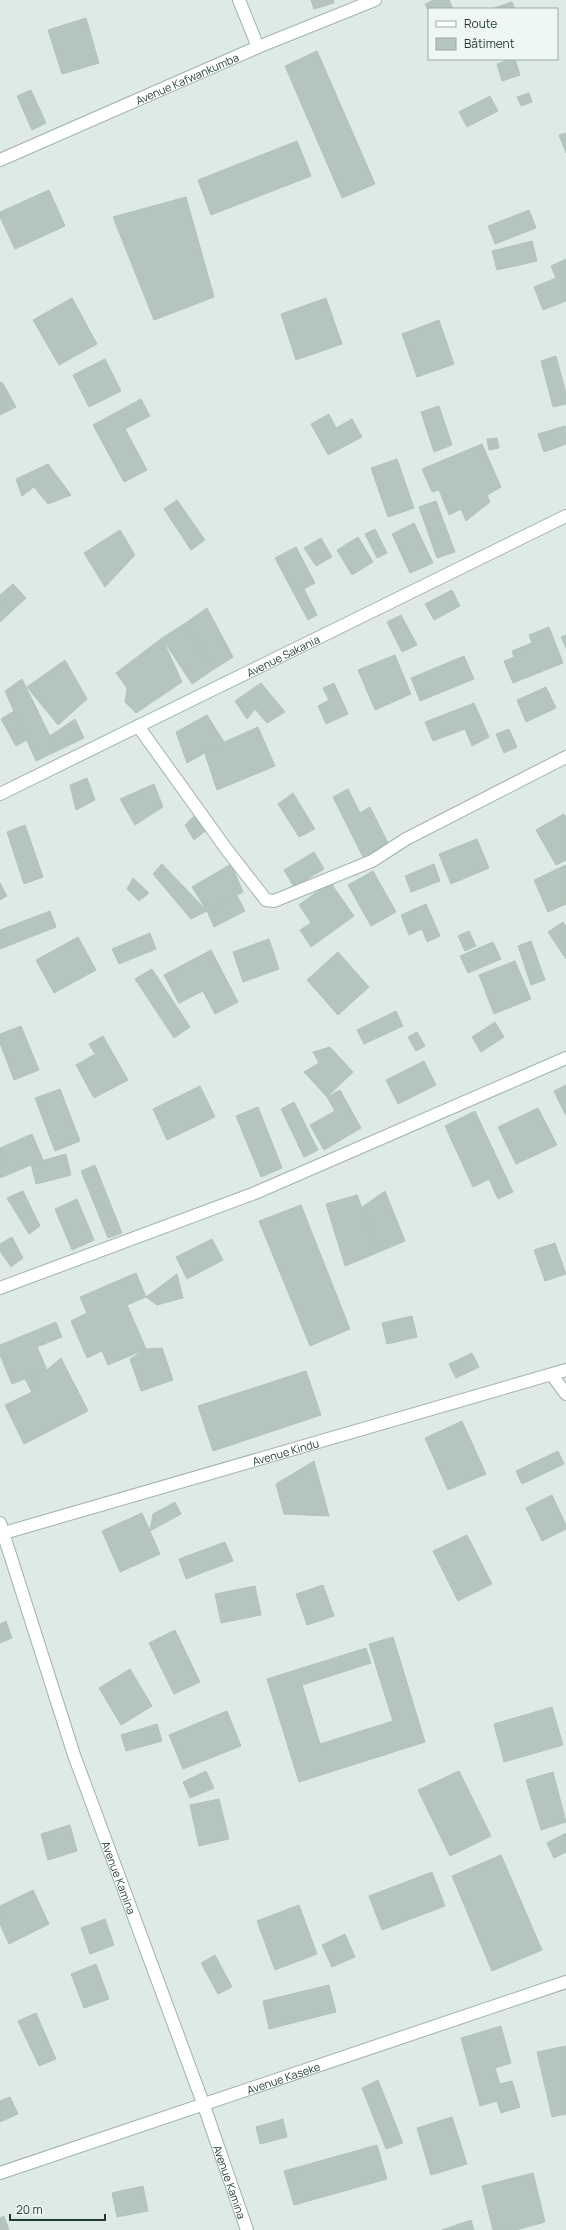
<svg xmlns="http://www.w3.org/2000/svg" width="566" height="2230" viewBox="0 0 566 2230" font-family="Manrope,sans-serif">
<rect width="100%" height="100%" fill="#deeae5"/>
<!-- building -->
<path fill="#b4c5bd" stroke="#b1c4bb" d="M311,0H333L334,3L314,9Z
M434,0H449L453,9H429V12L425,4Z
M512,2L515,9H491Z
M86,18L99,63L62,74L48,30Z
M317,51L375,184L342,198L285,66Z
M511,59H515L520,75L502,81L497,64Z
M31,90L46,123L32,130L17,96Z
M529,93L532,102L521,106L517,97Z
M490,96L498,111L467,127L459,112Z
M566,133V153L559,135Z
M297,141L311,176L211,215L198,180Z
M49,190L65,226L15,249L0,217V212Z
M186,197L214,297L154,320L113,217Z
M529,210L536,228L495,244L488,226Z
M532,241L537,261L497,270L492,251Z
M566,259V301L543,310L534,287L556,278L551,266Z
M72,298L97,344L59,365L33,320Z
M326,298L342,344L296,360L281,314Z
M439,320L454,364L417,377L402,334Z
M556,356L566,393V404L553,407L541,361Z
M105,359L121,391L89,407L73,375Z
M2,382L16,407L0,415V383Z
M141,399L150,416L125,429L147,470L124,482L93,425Z
M439,406L452,445L434,452L421,412Z
M329,414L336,428L352,419L362,437L328,455L311,424Z
M565,426L566,444L544,452L538,434Z
M497,438L499,448L489,450L487,439Z
M482,444L501,487L487,495L490,502L466,521L461,509L449,515L439,490L432,492L422,469Z
M397,459L414,508L388,517L371,468Z
M48,464L71,495L48,504L34,487L22,496L16,479Z
M177,500L205,540L191,550L164,509Z
M436,501L455,552L437,558L419,507Z
M414,523L433,563L410,573L392,534Z
M375,529L387,553L377,558L365,534Z
M120,530L135,555L105,587L84,553Z
M358,537L373,562L352,575L337,550Z
M321,538L332,557L316,566L304,548Z
M296,547L315,583L304,589L317,615L308,620L275,558Z
M13,584L26,598L0,622V595Z
M452,590L460,606L434,620L425,604Z
M207,608L233,657L214,669L184,624Z
M401,615L417,645L402,652L387,622Z
M184,624L214,669L192,684L162,638Z
M549,627L563,663L513,683L504,661L514,657L512,651L532,643L529,635Z
M566,635V648L561,637Z
M162,638L182,682L136,713L125,702L127,688L116,673Z
M395,655L411,694L375,710L358,670Z
M464,656L474,679L420,701L411,678Z
M65,660L87,699L58,725L27,687Z
M22,679L50,736L75,719L84,738L36,761L5,691Z
M261,683L285,712L267,723L255,709L247,719L235,701Z
M334,683L348,714L326,724L318,706L329,700L323,688Z
M546,687L556,708L526,722L517,700Z
M474,703L489,737L472,746L465,729L433,741L425,722Z
M14,711L27,740L16,746L1,719Z
M207,715L224,742L187,763L176,732Z
M258,727L275,766L217,790L204,751Z
M509,729L517,747L504,753L496,734Z
M87,778L95,800L76,810L70,785Z
M154,784L163,807L135,825L120,799Z
M348,789L360,813L370,807L389,845L363,857L333,797Z
M293,793L315,829L299,837L278,804Z
M564,814L566,817V860L556,865L536,830Z
M195,815L209,828L194,840L185,825Z
M25,825L43,877L24,884L7,832Z
M477,839L489,868L451,884L439,854Z
M314,852L324,869L294,887L284,870Z
M162,864L207,911L191,919L153,874Z
M231,864L243,892L207,911L192,887Z
M434,864L440,881L411,892L405,876Z
M566,865V904L548,912L534,880Z
M373,871L396,912L371,926L348,885Z
M133,878L149,893L139,901L127,889Z
M330,882L354,916L311,947L300,930L311,923L299,905Z
M0,883L7,896L0,900Z
M237,896L245,911L214,927L207,911Z
M426,904L440,936L427,942L422,929L409,935L401,915Z
M50,911L56,927L0,949V930Z
M563,922L566,927V959L548,932Z
M469,931L476,946L465,951L458,936Z
M150,933L156,949L119,964L112,949Z
M78,937L96,970L54,993L36,960Z
M269,939L279,969L243,982L233,952Z
M531,941L545,980L531,985L518,946Z
M493,942L501,959L468,973L460,956Z
M211,950L238,1002L215,1014L203,991L179,1003L164,975Z
M338,952L369,987L338,1015L307,980Z
M515,961L531,999L494,1014L479,975Z
M152,969L190,1027L174,1038L135,979Z
M396,1011L403,1026L364,1044L357,1030Z
M495,1022L504,1037L481,1052L472,1037Z
M21,1026L39,1070L14,1080L0,1043V1034Z
M417,1032L425,1046L416,1051L408,1037Z
M103,1036L128,1080L94,1098L76,1065L95,1054L89,1044Z
M330,1047L353,1072L327,1097L304,1072L319,1063L313,1052Z
M424,1061L436,1085L398,1104L386,1080Z
M566,1085V1114H565L554,1091Z
M200,1086L215,1117L167,1140L153,1109Z
M60,1089L80,1141L55,1151L35,1098Z
M340,1090L361,1128L324,1150L310,1125L335,1111L327,1097Z
M294,1102L318,1150L304,1157L281,1109Z
M258,1107L282,1168L261,1177L236,1116Z
M538,1108L557,1145L516,1164L498,1127Z
M475,1111L513,1192L498,1199L489,1179L473,1187L445,1126Z
M32,1134L43,1160L0,1178V1148Z
M66,1154L71,1175L36,1184L31,1164Z
M95,1165L122,1233L108,1238L81,1171Z
M23,1191L40,1226L29,1234L7,1198Z
M385,1191L405,1241L379,1252L361,1208Z
M357,1195L379,1252L345,1266L326,1204Z
M77,1199L94,1240L72,1250L55,1209Z
M301,1205L350,1329L310,1346L259,1221Z
M12,1237L23,1258L11,1267L0,1251V1244Z
M212,1239L223,1260L187,1279L176,1257Z
M555,1243L566,1274L545,1281L534,1250Z
M136,1273L146,1297L127,1305L146,1349L108,1365L102,1351L87,1358L71,1321L87,1313L80,1297Z
M177,1274L183,1298L157,1305L146,1297Z
M412,1316L417,1337L387,1344L382,1323Z
M56,1322L62,1337L37,1347L47,1370L12,1384L0,1355V1345Z
M162,1348L173,1380L141,1391L130,1359L146,1349Z
M472,1353L479,1367L456,1378L449,1364Z
M61,1358L88,1411L24,1444L5,1405L32,1392L24,1377L47,1370Z
M306,1371L321,1415L213,1451L198,1406Z
M462,1421L486,1474L448,1490L425,1438Z
M558,1451L564,1464L522,1484L516,1471Z
M314,1461L329,1516L284,1514L276,1484Z
M552,1495L566,1525V1529L542,1541L526,1508Z
M175,1502L181,1514L150,1531L153,1514Z
M142,1513L160,1554L120,1572L102,1531Z
M467,1535L492,1584L458,1601L433,1551Z
M225,1542L233,1561L186,1579L179,1559Z
M323,1585L334,1616L307,1625L296,1594Z
M255,1586L261,1615L221,1623L215,1594Z
M6,1621L12,1638L0,1643V1624Z
M175,1630L200,1682L174,1694L149,1643Z
M393,1637L425,1742L299,1782L267,1679L366,1648L371,1663L302,1685L320,1744L393,1721L369,1644Z
M130,1669L152,1706L121,1725L99,1688Z
M552,1707L563,1745L504,1762L494,1724Z
M227,1711L241,1746L183,1769L169,1735Z
M157,1724L162,1741L126,1751L121,1735Z
M206,1771L214,1788L190,1798L183,1782Z
M459,1771L491,1836L450,1856L418,1790Z
M553,1772L566,1822L541,1830L526,1780Z
M219,1799L229,1839L199,1846L190,1805Z
M70,1825L77,1851L48,1860L41,1834Z
M566,1833V1852L554,1858L547,1843Z
M501,1855L542,1950L492,1971L452,1876Z
M432,1872L445,1906L382,1930L369,1896Z
M33,1890L49,1924L9,1944L0,1924V1906Z
M299,1905L317,1954L275,1970L257,1921Z
M105,1919L114,1945L90,1954L81,1928Z
M345,1934L355,1957L332,1967L322,1945Z
M215,1955L232,1987L218,1994L201,1963Z
M96,1964L109,1999L84,2008L71,1974Z
M329,1985L336,2012L269,2029L263,2001Z
M36,2013L56,2059L39,2066L18,2021Z
M501,2026L511,2063L495,2068L500,2084L512,2081L520,2107L501,2113L497,2101L480,2106L461,2038Z
M566,2046V2114L552,2117L537,2052Z
M378,2080L403,2143L386,2149L362,2088Z
M10,2097L18,2114L0,2122V2101Z
M452,2117L467,2164L431,2175L417,2128Z
M283,2119L287,2137L260,2144L256,2127Z
M377,2145L387,2179L294,2205L284,2171Z
M533,2173L545,2222L516,2230H493L482,2186Z
M143,2186L148,2211L117,2217L112,2193Z
M4,2216L9,2230H0V2218Z
M471,2220L474,2230H442Z"/>
<g fill="none" stroke-linecap="round" stroke-linejoin="round">
<!-- street casing -->
<g stroke="#a1b2ac" stroke-width="14">
<g id="street">
<path d="M239,0L258,47"/>
<path id="s1" d="M0,160L258,47L375,0"/>
<path d="M138,726L227,850L266,900L274,901L372,861L406,839L566,757"/>
<path id="s2" d="M0,794L566,516"/>
<path d="M0,1288L255,1193L566,1058"/>
<path d="M552,1375L566,1394"/>
<path id="s3" d="M0,1523L74,1755L203,2103L247,2230"/>
<path id="s4" d="M4,1533L566,1370"/>
<path id="s5" d="M0,2173L566,1982"/>
</g>
</g>
<!-- street -->
<use href="#street" stroke="#fff" stroke-width="12"/>
</g>
<g text-anchor="middle" dominant-baseline="central" stroke-width="3" stroke-linejoin="round" paint-order="stroke">
<!-- street labels -->
<g font-size="11" fill="#1f3a32" stroke="#eff7f3">
<text stroke="none"><textPath href="#s1" startOffset="204">Avenue Kafwankumba</textPath></text>
<text stroke="none"><textPath href="#s2" startOffset="315">Avenue Sakania</textPath></text>
<text stroke="none"><textPath href="#s4" startOffset="293">Avenue Kindu</textPath></text>
<text stroke="none"><textPath href="#s3" startOffset="374">Avenue Kamina</textPath></text>
<text stroke="none"><textPath href="#s5" startOffset="299">Avenue Kaseke</textPath></text>
<text stroke="none"><textPath href="#s3" startOffset="698">Avenue Kamina</textPath></text>
</g>
</g>
<!-- legend -->
<rect x="428" y="8" width="130" height="52" fill="#eff7f3" stroke="#9caba6"/>
<rect x="436" y="21" width="20" height="6" fill="#ffffff" stroke="#9caba6"/>
<text x="464" y="28" font-size="12" fill="#1f3a32">Route</text>
<rect x="436" y="38" width="20" height="12" fill="#b4c5bd" stroke="#9caba6"/>
<text x="464" y="48" font-size="12" fill="#1f3a32">Bâtiment</text>
<!-- scale -->
<path d="M10 2214v6h95v-6" fill="none" stroke="#1f3a32" stroke-width="2"/>
<text x="16" y="2214" font-size="12" fill="#1f3a32" stroke="#eff7f3" stroke-width="3" paint-order="stroke">20 m</text>
</svg>
